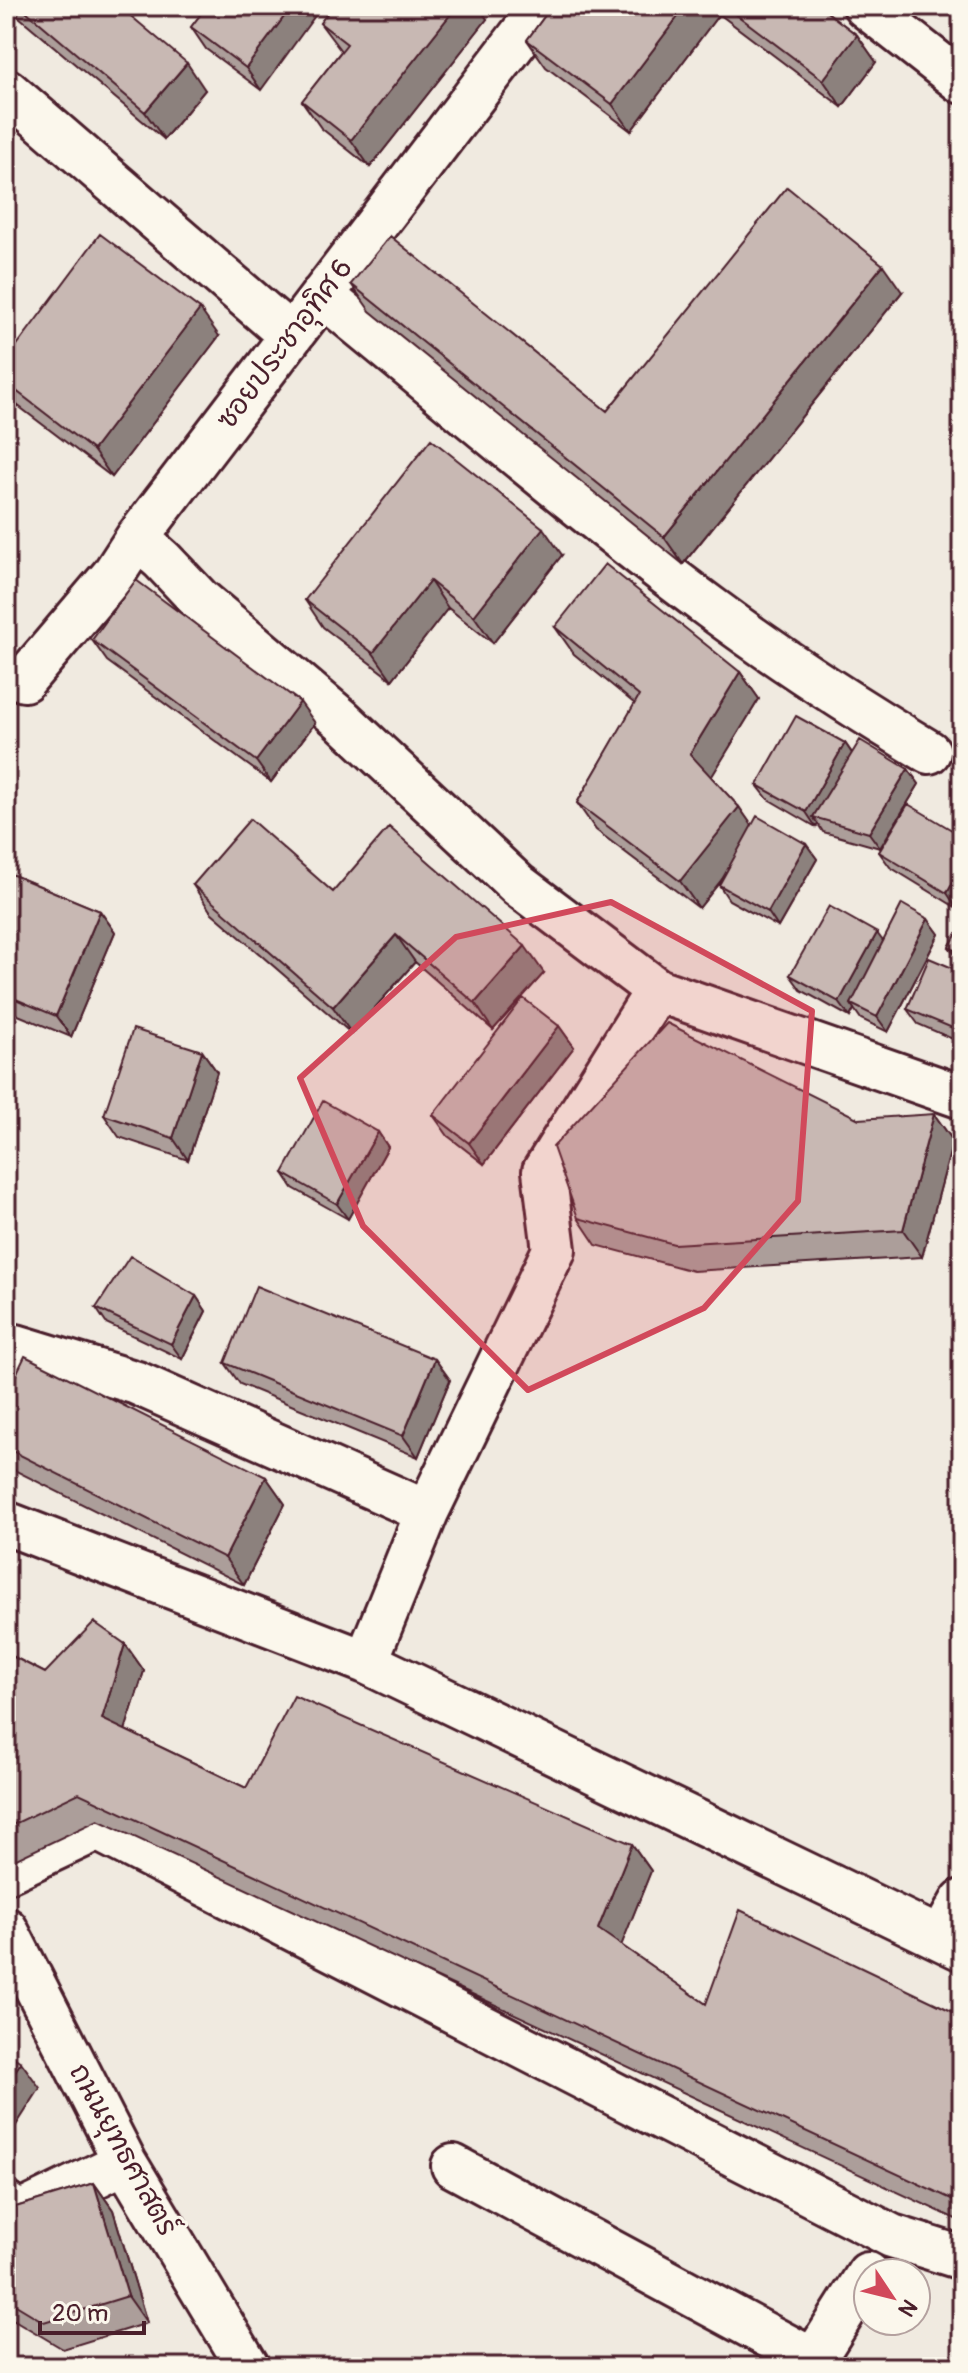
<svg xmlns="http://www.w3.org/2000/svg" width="968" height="2373" viewBox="0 0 968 2373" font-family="Pangolin,'Playpen Sans Thai',sans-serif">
<rect width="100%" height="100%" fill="#f0eae0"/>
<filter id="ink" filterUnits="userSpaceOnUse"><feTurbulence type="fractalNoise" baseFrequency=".0125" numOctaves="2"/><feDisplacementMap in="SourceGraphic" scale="16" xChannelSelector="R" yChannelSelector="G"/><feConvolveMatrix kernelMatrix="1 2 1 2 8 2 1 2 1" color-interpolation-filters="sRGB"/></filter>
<g filter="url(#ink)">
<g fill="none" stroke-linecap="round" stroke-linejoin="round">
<!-- minor casing -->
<g stroke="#4a1f2b" stroke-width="48">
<path id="minor" d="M865,6L962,82
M6,90L291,336
M322,295C451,400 577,509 711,608C781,660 854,707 929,752
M137,538L162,560L199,599L341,719L518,885L657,990L962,1097
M24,680L113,575L137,538L543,6
M6,1364L16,1346L137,1383L427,1512
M6,1523L366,1662L962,1949
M366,1662L427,1512L554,1250L544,1171L657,990
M6,1872L97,1829L892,2236L962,2258
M6,1929L125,2162L248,2367
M941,1938L962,1901
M453,2166L813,2360
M6,2204L20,2213L125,2162
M809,2367L868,2274"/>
</g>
<!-- minor -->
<use href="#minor" stroke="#fbf7ec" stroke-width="42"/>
</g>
<!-- wall -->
<path fill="#ac9e9a" stroke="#4a1f2b" stroke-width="2" d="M6,6H119L205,90L164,139Z
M207,6L261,90L206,49L191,27Z
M333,6H478L487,19L370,167L321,128L302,101L341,51L320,23Z
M552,6H819L857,35L876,62L842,107L719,14L631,131L546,67L527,40Z
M351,284L607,411L902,292L683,564L370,311Z
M219,336L112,477L13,402L6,391V360Z
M562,555L493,643L448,608L392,680L323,627L305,600Z
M555,627L740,672L759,699L711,777L739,807L752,826L806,844L817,859L778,927L729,900L719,885L722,879L699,908L596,830L577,803L635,704L574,654Z
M92,640L315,723L271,782L107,661Z
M845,743L852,753L908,769L919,784L880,848L823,832L818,824L816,827L768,799L757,785Z
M962,836L957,908L890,867L879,852Z
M6,872L100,911L115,932L71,1037L6,1010Z
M193,885L333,892L544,973L493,1030L415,962L352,1034L211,912Z
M928,919L939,934L888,1032L861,1019L854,1009L850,1017L801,990L790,975L883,942Z
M962,925V963L949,947Z
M962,972V1043L918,1024L907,1009Z
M559,1026L574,1047L484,1164L448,1136L433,1115Z
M202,1051L217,1072L188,1160L119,1137L104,1115Z
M934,1114L953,1141L922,1257L693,1271L596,1245L578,1218Z
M378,1132L388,1147L348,1219L293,1188L283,1173Z
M196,1296L206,1311L182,1359L106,1323L96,1308Z
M435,1359L450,1380L418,1457L240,1384L225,1363Z
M6,1395L266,1477L285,1504L244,1585L6,1466Z
M125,1644L144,1671L125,1730L246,1788L632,1844L651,1871L621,1945L706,2004L962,2016V2222L98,1820L6,1864V1653L45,1673Z
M94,2183L113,2210L147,2323L63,2349L6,2315V2210Z"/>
<!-- shaded-wall -->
<path fill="#8c817d" stroke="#4a1f2b" stroke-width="2" d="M292,6H322L261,90L246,68Z
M457,6H478L487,19L370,167L351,140Z
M686,6H713L719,14L631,131L612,104Z
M857,35L876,62L842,107L823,80Z
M187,63L205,90L164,139L145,112Z
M883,265L902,292L683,564L664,537Z
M200,309L219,336L112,477L93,450Z
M543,528L562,555L493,643L474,616Z
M430,581L448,608L392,680L373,653Z
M740,672L759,699L709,781L690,754Z
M300,702L315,723L271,782L256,761Z
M845,743L855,758L813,817L818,824L816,827L806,812Z
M908,769L919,784L880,848L869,833Z
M739,807L758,834L699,908L680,881Z
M806,844L817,859L778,927L768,912Z
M962,867V900L957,908L947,893Z
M100,911L115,932L71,1037L56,1016Z
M928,919L939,934L888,1032L877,1017Z
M877,933L888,948L851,1004L854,1009L850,1017L839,1002Z
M396,935L415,962L352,1034L333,1007Z
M525,946L544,973L493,1030L475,1003Z
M559,1026L574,1047L484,1164L469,1143Z
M202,1051L217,1072L188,1160L173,1138Z
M934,1114L953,1141L922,1257L903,1230Z
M378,1132L388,1147L348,1219L337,1204Z
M196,1296L206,1311L182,1359L171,1344Z
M435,1359L450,1380L418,1457L403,1436Z
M266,1477L285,1504L244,1585L225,1558Z
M125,1644L144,1671L120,1746L102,1719Z
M632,1844L651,1871L617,1956L598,1929Z
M21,2062L40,2088L6,2141V2085Z
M94,2183L113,2210L147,2323L128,2296Z"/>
<!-- building -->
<path fill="#c8b8b3" stroke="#4a1f2b" stroke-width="2" d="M20,6H119L187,63L145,112Z
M207,6H292L246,68L191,27Z
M333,6H457L351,140L302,101L347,44L320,23Z
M552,6H686L612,104L527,40Z
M725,6H819L857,35L823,80Z
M787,187L883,265L664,537L351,284L390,236L607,411Z
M100,234L200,309L93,450L6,383V360Z
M431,439L543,528L474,616L430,581L373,653L305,600Z
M605,564L740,672L690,754L739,807L680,881L577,803L639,696L555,627Z
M136,580L300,702L256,761L92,640Z
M796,716L845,743L806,812L757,785Z
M860,740L908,769L869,833L813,817Z
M908,804L962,836V867L947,893L879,852Z
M757,816L806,844L768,912L719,885Z
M250,819L333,892L389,827L525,946L475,1003L396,935L333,1007L193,885Z
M6,872L100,911L56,1016L6,995Z
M902,904L928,919L877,1017L851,1004Z
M829,906L877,933L839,1002L790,975Z
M962,925V954L949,947Z
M929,958L962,972V1032L907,1009Z
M523,998L559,1026L469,1143L433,1115Z
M667,1023L859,1119L934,1114L903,1230L674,1244L578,1218L553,1147Z
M133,1029L202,1051L173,1138L104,1115Z
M323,1101L378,1132L337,1204L283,1173Z
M130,1256L196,1296L171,1344L96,1308Z
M256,1286L435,1359L403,1436L225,1363Z
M25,1356L266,1477L225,1558L6,1448V1395Z
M94,1622L125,1644L102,1719L246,1788L294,1696L632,1844L598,1929L706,2004L740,1910L962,2016V2204L79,1793L6,1828V1653L45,1673Z
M6,2052L21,2062L6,2085Z
M94,2183L128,2296L44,2322L6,2299V2210Z"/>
</g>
<!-- marked area -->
<path fill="#d1495b" fill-opacity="0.2" stroke="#d1495b" stroke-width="6" stroke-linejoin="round" d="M611,902L812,1011L798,1201L704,1308L528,1390L363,1226L300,1078L456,937Z"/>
<g text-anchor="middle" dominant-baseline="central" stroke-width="6" stroke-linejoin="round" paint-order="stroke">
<!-- street labels -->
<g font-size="28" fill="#4a1f2b" stroke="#fbf7ec">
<text transform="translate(285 344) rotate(-53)">ซอยประชาอุทิศ 6</text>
<text transform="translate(123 2150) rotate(61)">ถนนยุทธศาสตร์</text>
</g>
</g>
<!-- margin -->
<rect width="968" height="2373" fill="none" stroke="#fbf7ec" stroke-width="32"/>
<rect x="16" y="16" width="936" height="2341" fill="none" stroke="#4a1f2b" stroke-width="3" filter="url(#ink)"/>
<!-- north arrow -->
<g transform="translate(892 2297) rotate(125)"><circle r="38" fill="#fbf7ec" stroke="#b4a19f" stroke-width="2"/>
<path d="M0-6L14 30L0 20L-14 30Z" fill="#d1495b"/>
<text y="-12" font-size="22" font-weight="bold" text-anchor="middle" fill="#4a1f2b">N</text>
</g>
<!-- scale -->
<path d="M40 2321v12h104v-12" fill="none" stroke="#4a1f2b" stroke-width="4"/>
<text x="52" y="2321" font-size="24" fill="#4a1f2b" stroke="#fbf7ec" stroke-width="6" paint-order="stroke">20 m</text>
</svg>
